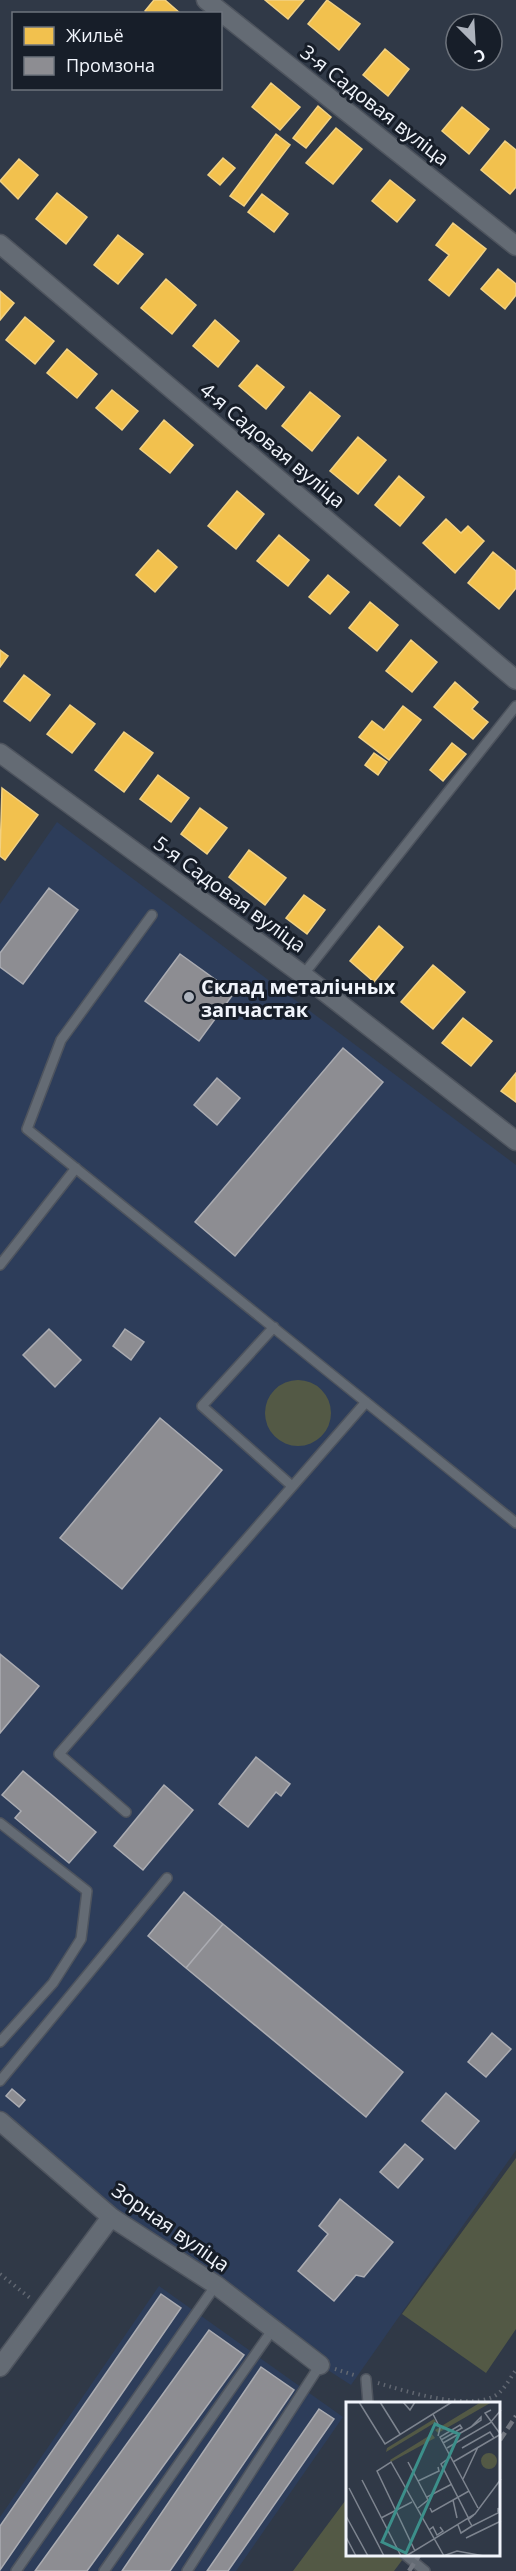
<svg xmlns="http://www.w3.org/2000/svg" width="516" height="2571" viewBox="0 0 516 2571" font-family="'Open Sans',sans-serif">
<rect width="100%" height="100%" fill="#303947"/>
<!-- built -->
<path fill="#2d3d5a" d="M57,822L516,1165V2150L351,2385L320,2365L0,2121V904Z
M159,2286L343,2417L236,2571H0V2517Z"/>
<!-- green -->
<path fill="#535945" d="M265 1413a33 33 0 1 1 66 0a33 33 0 1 1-66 0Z
M516,2158V2329L486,2373L402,2314Z
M348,2497V2554L406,2555L394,2571H293Z"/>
<!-- homes -->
<path fill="#f2c14e" stroke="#f2d182" stroke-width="1.5" d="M154,0H165L181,14H148L145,11Z
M265,0H304L288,19Z
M327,0L360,24L339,50L308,24Z
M385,49L409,69L388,96L363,75Z
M271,83L300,107L280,130L252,107Z
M318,106L331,117L306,148L293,138Z
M462,107L489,129L469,154L442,131Z
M336,128L362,149L333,184L306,163Z
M276,134L290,145L244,206L230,196Z
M505,141L516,150V187L510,194L481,170Z
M223,158L235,168L220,185L208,175Z
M19,159L38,175L18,199L0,181Z
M390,180L415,200L397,222L372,201Z
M57,193L87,217L66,244L36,219Z
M262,194L288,214L274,232L248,212Z
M453,223L486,249L449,296L429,280L449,255L436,245Z
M118,235L143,254L118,284L94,265Z
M498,269L516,284V295L505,309L481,289Z
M166,279L196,305L172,334L141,308Z
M0,291L14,303L0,320Z
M25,317L54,341L35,364L6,340Z
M215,320L239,341L218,367L193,346Z
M67,349L97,374L77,398L47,373Z
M257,365L284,387L266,409L239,386Z
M112,390L138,411L122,430L96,408Z
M310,392L340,416L312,451L282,426Z
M164,420L193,445L170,473L140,449Z
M358,437L386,460L358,494L330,471Z
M399,476L424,497L400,526L375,505Z
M237,491L264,514L236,549L208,526Z
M446,519L461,533L468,526L484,541L455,573L423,543Z
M279,535L309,560L288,586L257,561Z
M158,550L177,567L155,592L136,575Z
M493,552L516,571V588L499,609L468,583Z
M328,575L349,592L330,614L309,597Z
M370,602L398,625L377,651L349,628Z
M411,640L437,662L412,692L386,671Z
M0,650L8,656L0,667Z
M24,675L50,695L30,721L4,701Z
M455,682L478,702L472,709L488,722L473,739L434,707Z
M70,705L95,724L72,753L47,734Z
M403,706L421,720L389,760L359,737L372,721L384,730Z
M124,732L153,753L124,792L95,770Z
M452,743L466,754L443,781L430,770Z
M374,753L387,762L378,775L365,765Z
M158,775L189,798L171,822L140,799Z
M2,788L38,815L5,860L0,856Z
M200,808L227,828L207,854L181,834Z
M249,850L286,878L265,905L229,877Z
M304,895L325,910L307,934L286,918Z
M379,926L403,947L374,982L350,961Z
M433,965L465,992L433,1029L401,1002Z
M463,1018L492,1041L471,1066L442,1043Z
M516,1073V1102L501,1091Z"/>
<!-- industry -->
<path fill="#8d8d92" stroke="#abacb2" stroke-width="1.5" d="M49,888L78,910L23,984L0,967V953Z
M180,954L234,993L199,1041L145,1001Z
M343,1048L383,1082L235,1256L195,1222Z
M217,1078L240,1098L217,1125L194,1105Z
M49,1329L81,1360L55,1387L23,1355Z
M125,1329L144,1342L131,1360L113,1346Z
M160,1418L222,1470L122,1589L60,1538Z
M0,1654L39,1686L0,1733Z
M256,1757L290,1784L281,1796L276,1792L248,1827L219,1804Z
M23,1771L96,1832L69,1863L15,1818L21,1811L2,1795Z
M164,1785L193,1810L143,1870L114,1846Z
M184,1892L223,1924L186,1968L148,1936Z
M223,1924L403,2072L366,2117L186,1968Z
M492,2033L511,2049L486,2077L468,2062Z
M12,2089L25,2100L19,2107L6,2096Z
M446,2093L479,2121L455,2149L422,2121Z
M405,2144L423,2159L398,2188L380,2172Z
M340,2199L393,2242L364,2277L356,2275L334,2301L298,2271L328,2234L319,2226Z
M161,2294L181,2308L0,2570V2526Z
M209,2330L244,2355L87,2571H35Z
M261,2367L294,2390L170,2571H122Z
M319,2409L334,2419L228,2571H207Z"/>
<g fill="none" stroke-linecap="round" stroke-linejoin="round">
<!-- service casing -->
<g stroke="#4e545e" stroke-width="12">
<path id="service" d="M152,915L61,1040L27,1129L516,1523
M303,975L516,706
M0,1265L76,1168
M274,1327L202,1406L292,1486
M126,1812L59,1754L366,1402
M0,1823L87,1891L81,1939L53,1983L0,2042
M0,2081L167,1878
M366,2379L368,2403
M404,2554L425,2571
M16,2571L216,2285
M104,2571L273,2329
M187,2571L320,2365"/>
</g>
<!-- minor casing -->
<g stroke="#4e545e" stroke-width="21">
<path id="minor" d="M206,0L516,246
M0,244L516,680
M0,753L303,975L516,1141
M0,2121L111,2217L216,2285L320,2365
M0,2367L111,2217"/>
</g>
<!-- path -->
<path stroke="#616771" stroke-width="4" stroke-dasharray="1.5 4.5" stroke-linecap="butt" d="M0,2274L30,2298
M335,2369L354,2375
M378,2383C405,2391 477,2414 500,2392C506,2386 511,2377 516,2370"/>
<!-- service -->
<use href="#service" stroke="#646b74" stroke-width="9"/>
<!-- minor -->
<use href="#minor" stroke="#646b74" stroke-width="18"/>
<!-- rail -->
<path stroke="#71767f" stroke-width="4.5" stroke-dasharray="9 4.5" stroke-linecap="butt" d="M500,2440L516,2416
M409,2571L420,2554"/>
</g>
<!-- markers -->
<circle fill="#adb3bd" stroke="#171e29" stroke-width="2" cx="189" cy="997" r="6"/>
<g text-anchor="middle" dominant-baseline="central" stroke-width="6" stroke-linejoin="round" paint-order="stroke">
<!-- street labels -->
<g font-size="20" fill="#f1f5fc" stroke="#171e29">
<text transform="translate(375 105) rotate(38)">3-я Садовая вуліца</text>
<text transform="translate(273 445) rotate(40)">4-я Садовая вуліца</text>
<text transform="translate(230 894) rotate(36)">5-я Садовая вуліца</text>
<text transform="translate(171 2227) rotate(35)">Зорная вуліца</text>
</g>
<!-- poi labels -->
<g font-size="20" font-weight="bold" fill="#f1f5fc" stroke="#171e29" text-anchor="start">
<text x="201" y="986">Склад металічных<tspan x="201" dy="23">запчастак</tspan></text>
</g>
</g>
<!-- overview -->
<g transform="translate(346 2402)">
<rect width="154" height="154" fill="#303947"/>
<path d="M135,0H146L92,31L89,28ZM88,17L90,20L40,50L41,46ZM86,32L89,36L45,60L44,58ZM135 59a8 8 0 1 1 16 0a8 8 0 1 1-16 0Z" fill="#535945"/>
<path fill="none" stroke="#7d848f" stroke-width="1.5" d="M13,0L39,42L106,0M34,0L54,32M57,0L64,8L69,0M145,8L139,11L155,33M87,12L94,26L92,34M95,38L116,26L114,23L94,35L132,106M97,41L125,25L135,18V15L125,25M101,46L144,21L155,8M116,46L144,30L148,36M103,56L95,62L123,117L128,113M62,60L82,98L72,106M107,60L155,32M117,77L132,45M16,78L55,154M72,79L93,69L92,65M3,86L38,154M81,95L106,82M107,98L111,116M84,106L86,110L123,89M0,114L22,154M35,116L66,100M122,117L126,124L154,110L152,106V110M112,123L115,131L126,124M83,128L87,125L91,133L97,129L94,125M0,135L10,154M120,136L155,119M69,149L31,69L45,60L98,154M60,154L129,112L155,77M97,154L111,149L138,154"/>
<path fill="#3c8f8a" fill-opacity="0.15" stroke="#3c8f8a" stroke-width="3" d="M89,22L113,32L60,151L36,140Z"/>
<rect width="154" height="154" fill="none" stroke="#f1f5fc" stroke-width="3"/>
</g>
<!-- legend -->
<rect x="12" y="12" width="210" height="78" fill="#171e29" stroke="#6e747d" stroke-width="1.5"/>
<rect x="24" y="27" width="30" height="18" fill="#f2c14e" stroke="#6e747d" stroke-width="1.5"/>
<text x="66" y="42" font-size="18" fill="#f1f5fc">Жильё</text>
<rect x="24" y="57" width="30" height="18" fill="#8d8d92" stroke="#6e747d" stroke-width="1.5"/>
<text x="66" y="72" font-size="18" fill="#f1f5fc">Промзона</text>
<!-- north arrow -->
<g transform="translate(474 42) rotate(156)"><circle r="28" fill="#171e29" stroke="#6e747d" stroke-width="1.5"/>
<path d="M0-4.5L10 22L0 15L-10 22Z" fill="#adb3bd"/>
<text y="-9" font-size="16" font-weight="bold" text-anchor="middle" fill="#f1f5fc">С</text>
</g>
</svg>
